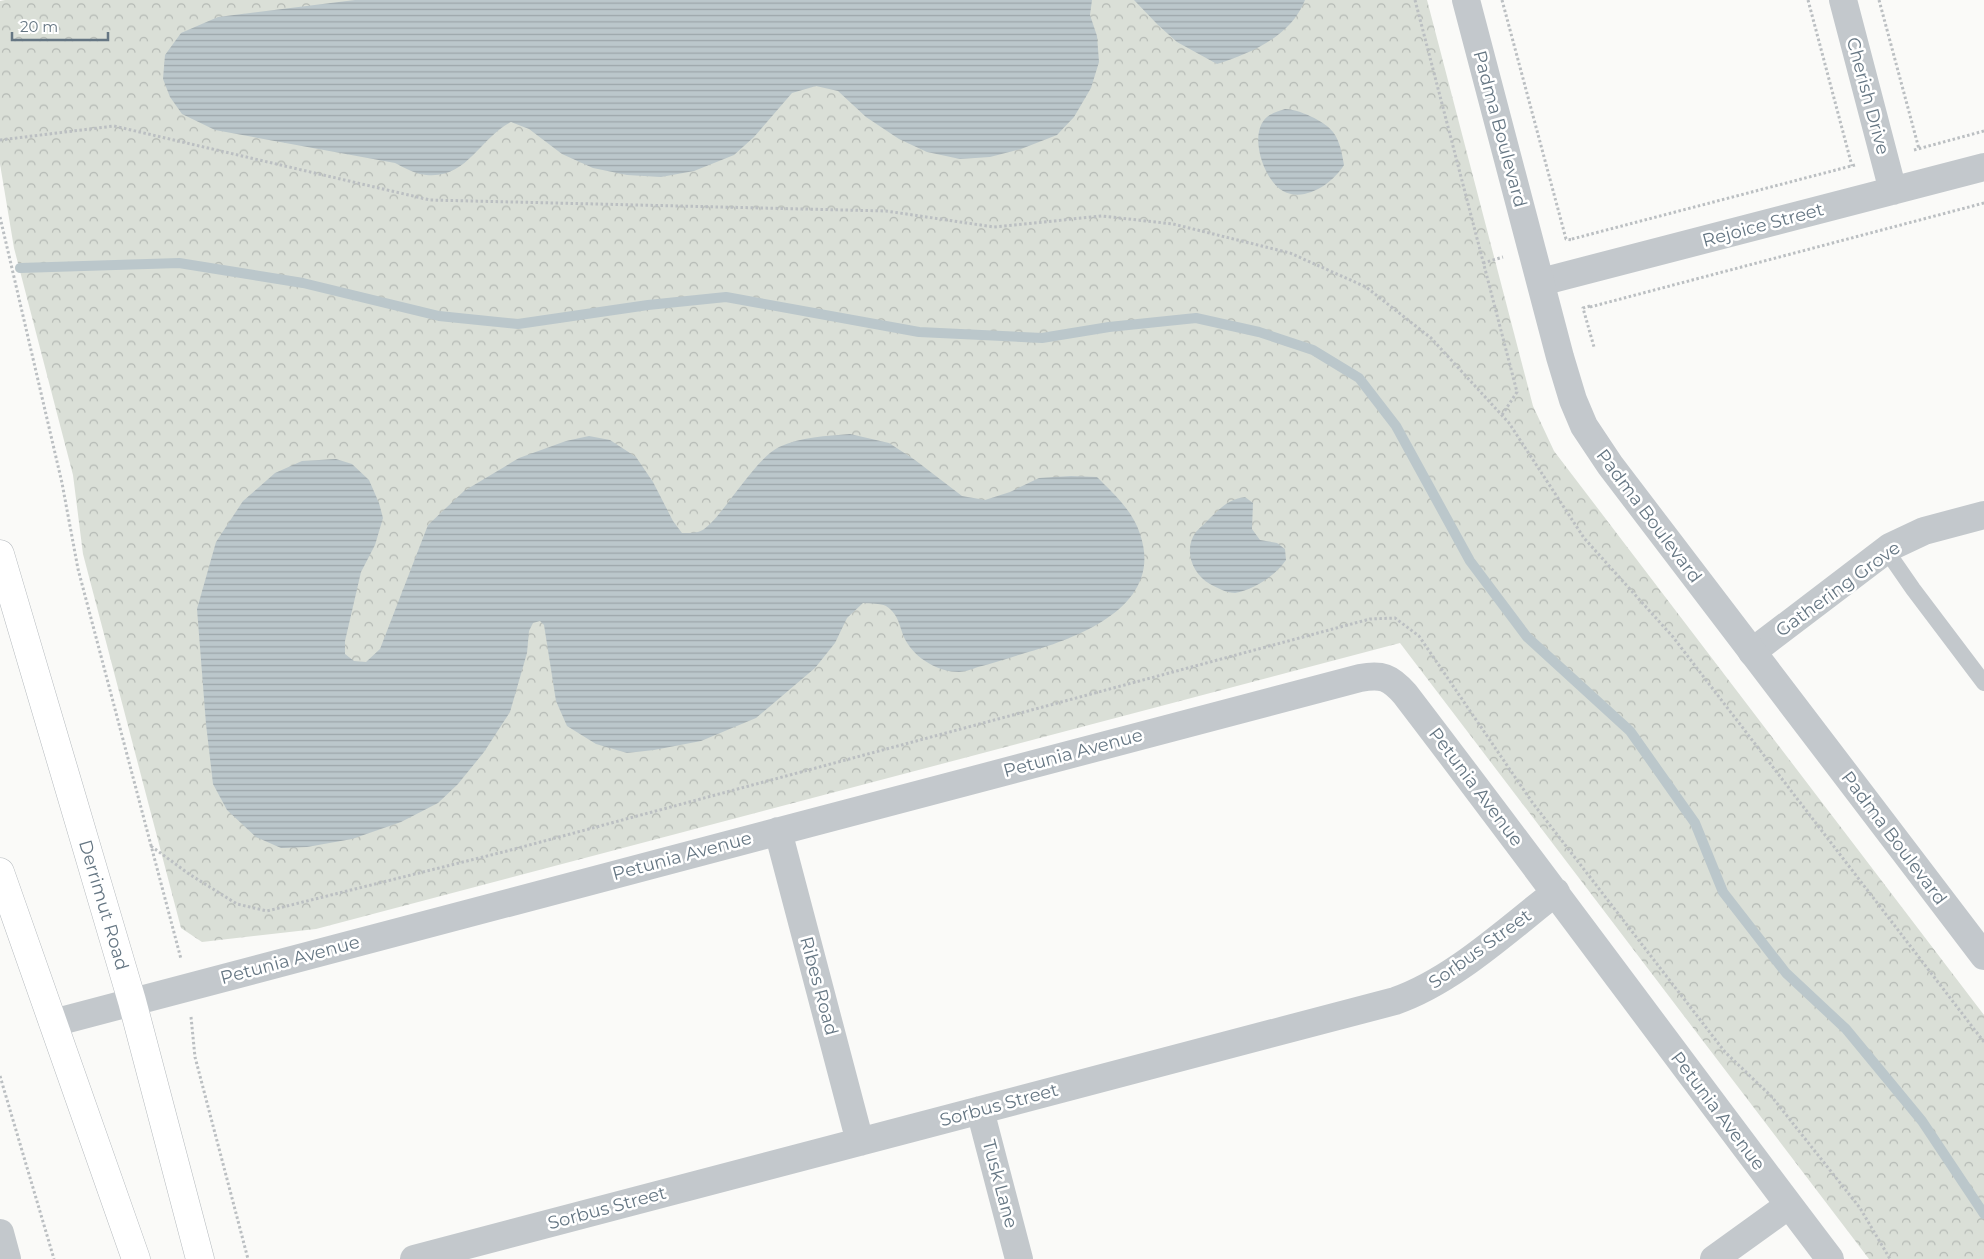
<svg xmlns="http://www.w3.org/2000/svg" width="1984" height="1259" viewBox="0 0 1984 1259" font-family="Montserrat,sans-serif">
<defs>
<pattern id="park-crowns" width="20" height="18" patternUnits="userSpaceOnUse" patternTransform="scale(1.25)"><rect width="20" height="18" fill="#dadfd7"/><path d="M2 6a3 3 0 1 1 6 0M12 15a3 3 0 1 1 6 0" fill="none" stroke="#b4b9b4"/></pattern>
<pattern id="water-rules" width="6" height="5" patternUnits="userSpaceOnUse" patternTransform="scale(1.25)"><rect width="6" height="5" fill="#bbc7cb"/><path d="M0 2.5h6" fill="none" stroke="#9ca6aa"/></pattern>
</defs>
<rect width="100%" height="100%" fill="#fafaf8"/>
<!-- park -->
<path fill="url(#park-crowns)" d="M5,0H1427L1533,406L1554,451L1984,1015V1259H1869L1400,643L316,929L202,942L181,928L83,554L73,475L14,248L0,164V1Z"/>
<!-- water -->
<path fill="url(#water-rules)" d="M355,0H1092L1090,15L1097,36L1099,62L1091,88L1074,117L1057,135L1021,149L990,157L960,159L927,152L899,139L866,117L838,91L816,86L792,93L754,137L734,155L694,171L661,177L627,175L593,168L562,154L529,129L511,122C477,140 466,183 420,174C412,172 403,167 395,163L215,130L182,114L170,97L163,79L165,55L181,33L218,17Z
M1134,0H1305C1291,36 1252,53 1217,64L1177,42L1158,25Z
M1285,109C1298,109 1325,121 1333,132C1340,141 1342,154 1344,165C1333,183 1305,203 1283,191C1263,180 1248,133 1267,117C1272,113 1279,111 1285,109Z
M850,434L889,443L915,460L962,496L985,500L1010,492L1039,478L1071,476L1097,477C1113,493 1133,511 1140,534C1165,606 1078,638 1025,653C1009,658 993,663 978,667C972,669 965,672 959,672C939,672 916,659 906,641C899,628 900,615 886,606C880,603 870,604 863,603L847,618L835,643L815,668L756,718L701,741L654,750L627,753L596,744L567,726L556,701L544,625L540,621L533,623L529,631L527,653L510,712L484,752L458,784L438,803L401,822L352,839L307,847L281,848L256,837L227,810L213,784L206,724L197,609L216,542L243,501L275,473L302,461L336,459L352,464L369,480L379,503L383,518L375,545L361,572L345,641V654L354,661L366,662L380,649L428,525L464,491L519,458L566,441L589,436L610,440L636,457L653,482L673,521L682,533C687,533 693,533 698,532C717,528 751,461 779,447C800,437 827,436 850,434Z
M1245,497L1253,503L1252,529L1260,540L1277,543L1285,549L1286,560C1276,575 1254,590 1235,593C1227,593 1217,588 1210,584C1192,574 1183,549 1196,532C1200,527 1206,523 1210,518C1222,507 1229,499 1245,497Z"/>
<g fill="none" stroke-linecap="round" stroke-linejoin="round">
<!-- stream -->
<path stroke="#bbc7cb" stroke-width="10" d="M20,268L179,263L303,283L439,316L518,324L648,305L726,297L919,332L1042,338L1109,327L1196,318L1259,332L1313,350L1359,378L1396,426L1470,561L1527,637L1630,731L1695,823L1723,892L1786,973L1846,1029L1922,1121L1984,1214"/>
<!-- primary casing -->
<g stroke="#b5babe" stroke-width="29">
<g id="primary">
<path id="s1" d="M0,554L132,1001L200,1259"/>
<path d="M0,872L136,1259"/>
</g>
</g>
<!-- path -->
<path stroke="#bbbfc2" stroke-width="3" stroke-dasharray="2.5 2.5" stroke-linecap="butt" d="M1415,0L1517,392L1502,415
M1502,0L1566,239L1572,240
M1808,0L1852,166
M1879,0L1919,149
M0,140L114,126L430,200L886,211L994,227L1102,216L1173,224L1290,253L1366,287L1431,338L1509,423L1584,538L1673,637L1984,1042
M1914,150L1984,131
M0,217L62,483L78,569L181,959
M1572,239L1855,165
M1483,263L1503,257
M1590,306L1583,308L1594,347
M1590,307L1984,203
M151,846L189,874L237,904L267,911L507,851L1370,619L1395,618L1419,636L1532,802L1725,1052L1772,1097L1860,1208L1890,1259
M191,1017L195,1057L248,1259
M0,1076L54,1259"/>
<!-- service -->
<path stroke="#c3c8cc" stroke-width="16" d="M1886,550L1913,589L1984,683"/>
<!-- minor -->
<path stroke="#c3c8cc" stroke-width="28" d="M1843,0L1893,191
M1541,282L1984,167
M1752,652L1890,547L1924,531L1984,515
M778,831L860,1142
M53,1023L1360,678C1382,674 1390,677 1405,694C1548,881 1687,1071 1830,1259
M980,1110L1019,1259
M0,1233L7,1259
M414,1259L1395,1001C1453,981 1507,930 1556,892
M1714,1259L1789,1205"/>
<!-- tertiary -->
<path stroke="#c3c8cc" stroke-width="28" d="M1466,0L1560,357L1573,400L1584,426L1610,465L1984,956"/>
<!-- primary -->
<use href="#primary" stroke="#fff" stroke-width="28"/>
</g>
<g text-anchor="middle" dominant-baseline="central" stroke-width="5" stroke-linejoin="round" paint-order="stroke">
<!-- street labels -->
<g font-size="18" fill="#657683" stroke="#fff">
<text transform="translate(1868 96) rotate(75)">Cherish Drive</text>
<text transform="translate(1500 129) rotate(75)">Padma Boulevard</text>
<text transform="translate(1763 225) rotate(-15)">Rejoice Street</text>
<text transform="translate(1649 516) rotate(53)">Padma Boulevard</text>
<text transform="translate(1838 589) rotate(-36)">Gathering Grove</text>
<text transform="translate(1073 753) rotate(-15)">Petunia Avenue</text>
<text transform="translate(1476 787) rotate(53)">Petunia Avenue</text>
<text transform="translate(1894 838) rotate(53)">Padma Boulevard</text>
<text transform="translate(682 856) rotate(-15)">Petunia Avenue</text>
<text stroke="none"><textPath href="#s1" startOffset="366">Derrimut Road</textPath></text>
<text transform="translate(1480 949) rotate(-36)">Sorbus Street</text>
<text transform="translate(290 960) rotate(-15)">Petunia Avenue</text>
<text transform="translate(819 986) rotate(75)">Ribes Road</text>
<text transform="translate(999 1105) rotate(-15)">Sorbus Street</text>
<text transform="translate(1718 1111) rotate(53)">Petunia Avenue</text>
<text transform="translate(1000 1184) rotate(75)">Tusk Lane</text>
<text transform="translate(607 1208) rotate(-15)">Sorbus Street</text>
</g>
</g>
<!-- scale -->
<path d="M12 32v8h96v-8" fill="none" stroke="#657683" stroke-width="2.5"/>
<text x="20" y="32" font-size="15" fill="#657683" stroke="#ffffff" stroke-width="4" paint-order="stroke">20 m</text>
</svg>
